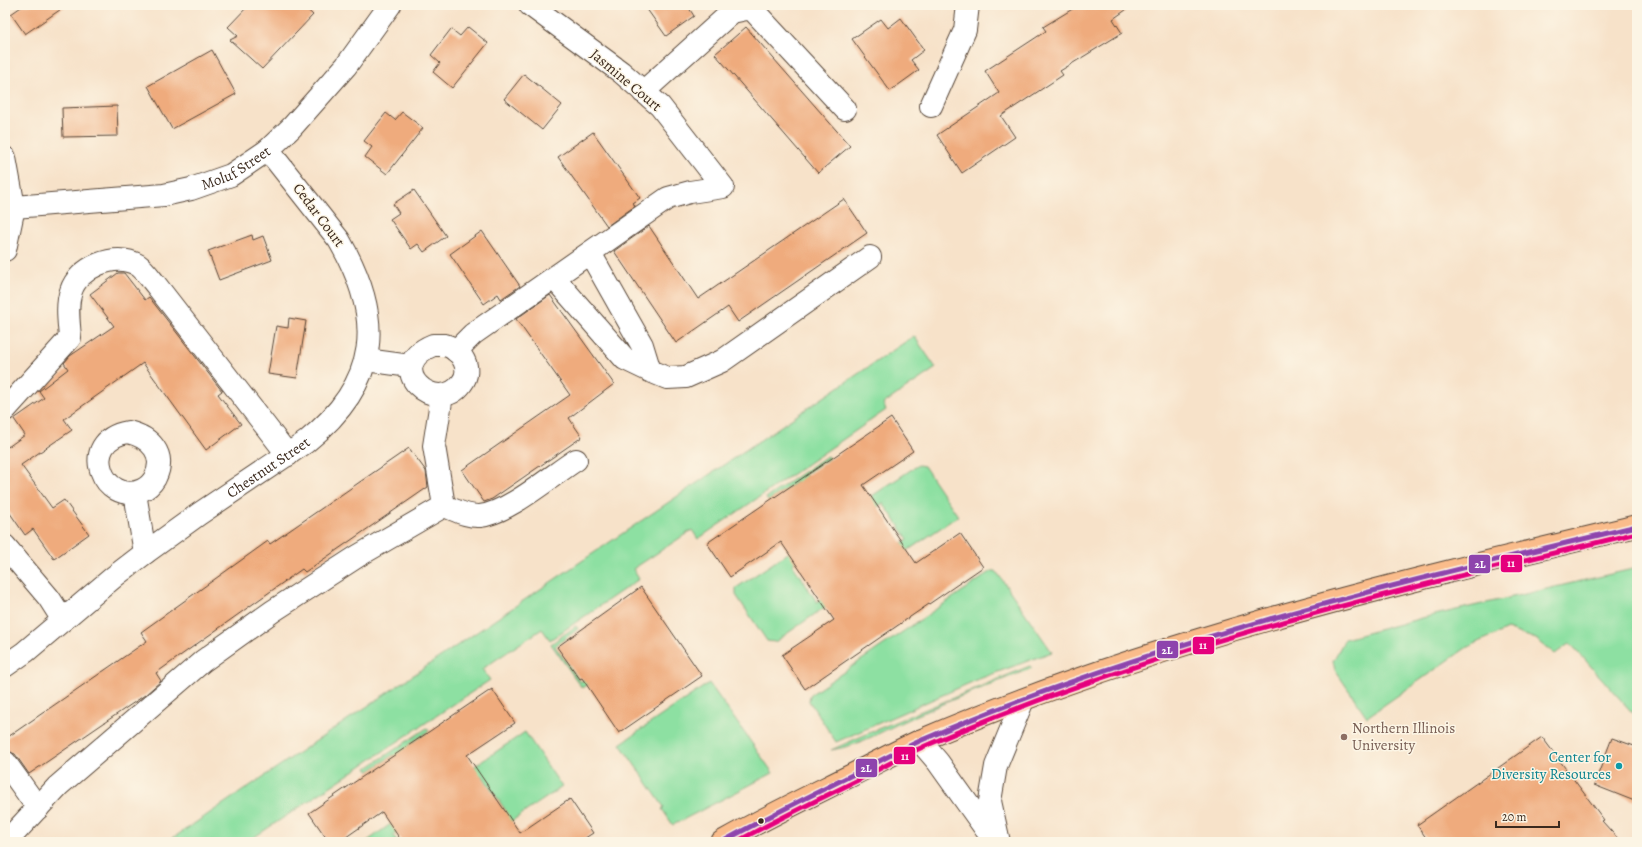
<svg xmlns="http://www.w3.org/2000/svg" width="1642" height="847" viewBox="0 0 1642 847" font-family="Alegreya,serif">
<rect width="100%" height="100%" fill="#fcf5e5"/>
<filter id="ink" filterUnits="userSpaceOnUse"><feTurbulence type="fractalNoise" baseFrequency=".025" numOctaves="2"/><feDisplacementMap in="SourceGraphic" scale="8" xChannelSelector="R" yChannelSelector="G"/><feConvolveMatrix kernelMatrix="1 2 1 2 8 2 1 2 1" color-interpolation-filters="sRGB"/></filter>
<filter id="wash" filterUnits="userSpaceOnUse"><feTurbulence type="fractalNoise" baseFrequency=".012" numOctaves="4" result="noise"/><feDisplacementMap in="SourceGraphic" scale="16" xChannelSelector="R" yChannelSelector="G"/><feGaussianBlur stdDeviation="0.9" result="paint"/><feColorMatrix in="noise" values="0 0 0 0 0 0 0 0 0 0 0 0 0 0 0 0 0 1.4 0 .05"/><feComposite in="paint" operator="in"/></filter>
<g filter="url(#wash)">
<rect width="100%" height="100%" fill="#f7e2c9"/>
<!-- green -->
<path fill="#8de0a2" stroke="#648560" d="M914,336L936,368L883,404L886,410L698,539L692,530L633,569L639,579L550,640L542,629L482,669L490,680L247,842H167Z
M827,456L829,458L805,474L830,511L820,517L796,482L768,501L766,498Z
M918,465L924,466L958,516L885,566L880,559L908,539L883,503L855,522L848,512Z
M809,539L815,548L792,564L817,602L840,586L845,593L775,642L767,641L736,595V588Z
M1637,568V718L1570,643L1555,654L1536,639L1507,629L1466,648L1367,717L1335,670L1333,661L1345,639L1422,618Z
M992,571H996L1052,652L979,679L836,742L809,701L810,695Z
M576,626L578,629L555,646L580,682L603,667L606,671L582,688L551,644Z
M1030,666L1032,668C992,684 952,699 913,717C887,728 860,746 831,750L878,729Z
M709,683L773,773L673,825L662,809L664,807L620,744Z
M427,728L429,731L408,745L433,782L418,792L393,755L369,771L367,768Z
M525,732L562,787L488,837L482,828L506,811L482,775L457,792L450,783Z
M410,810L416,819L393,835L398,842H366Z"/>
<g id="blocks">
<!-- building -->
<path fill="#efab7d" d="M24,5H67L25,34L11,14Z
M249,5H302L313,15L262,69L230,40L238,36L228,27Z
M644,5H687L694,16L666,36Z
M1079,5H1133L1113,19L1122,33L1060,71L1063,75L1001,116L1015,137L962,173L937,135L999,93L985,71L1046,31L1043,27Z
M901,18L924,50L911,60L919,70L890,91L852,39L881,19L888,28Z
M468,27L488,43L452,88L433,72L440,63L431,55L451,29L460,36Z
M746,27L850,146L818,173L715,54Z
M212,50L236,94L172,129L148,86Z
M524,74L562,105L542,130L504,99Z
M117,106L118,136L63,137L62,108Z
M402,112L423,128L387,174L365,157L372,147L364,141L386,113L395,120Z
M593,132L640,198L633,203L635,206L607,226L558,157Z
M414,190L446,236L424,252L418,244L411,249L390,219L399,213L393,204Z
M844,199L867,233L738,322L728,307L676,343L614,251L649,226L698,299Z
M482,231L520,286L501,299L498,294L484,304L450,254Z
M252,235L253,240L263,236L272,260L219,280L208,251Z
M118,273H124L145,300L149,297L222,391L218,394L241,424L206,450L143,363L64,419L72,430L21,465L52,508L64,500L89,534L54,559L33,529L25,535L5,506V442L8,447L25,435L14,419L44,398L39,391L68,369L64,363L70,356L114,326L90,294Z
M550,295L614,384L569,418L582,437L492,499L484,502L462,470L570,395L516,319Z
M289,318L306,321L297,378L268,374L276,326L288,328Z
M891,418L913,451L863,485L916,563L960,533L983,567L805,689L782,655L834,620L781,542L730,577L707,543Z
M409,448L426,471L428,487L305,572L302,569L156,673L161,681L145,695L29,774L15,754L5,750V739L147,641L141,632L268,541L270,544Z
M641,587L702,676L619,733L582,678L580,679L557,647Z
M492,689L515,723L467,755L520,833L570,799L593,833L579,842H402L382,812L339,842H329L309,813Z
M1542,737L1604,820L1602,821L1621,842H1429L1417,825Z
M1612,738L1637,747V802L1594,785Z"/>
</g>
</g>
<g filter="url(#ink)">
<use href="#blocks" fill-opacity="0" stroke="#574638" stroke-width="1"/>
<g fill="none" stroke-linecap="round" stroke-linejoin="round">
<!-- minor casing -->
<g stroke="#574638" stroke-width="24">
<g id="minor">
<path d="M643,92L732,12L751,8L845,109"/>
<path d="M931,106L965,30L968,5"/>
<path d="M5,158L14,207L5,250"/>
<path id="s1" d="M14,207L164,195L191,189L231,175L268,150L292,127L346,66L390,5"/>
<path d="M554,278L625,359L650,371L642,345L590,253"/>
<path d="M433,345C437,345 441,345 445,345C462,350 473,369 462,383C437,418 380,367 433,345Z"/>
<path d="M456,351L473,334L668,198L690,192L723,187L660,106L621,72L530,5"/>
<path d="M366,360L410,366"/>
<path d="M650,371L667,378L686,377L722,361L870,257"/>
<path d="M5,410L70,338C69,323 66,306 71,291C78,268 115,251 138,265C144,269 151,279 156,285L288,455"/>
<path d="M128,432C150,437 167,454 155,478C152,483 147,488 142,490C104,507 76,441 128,432Z"/>
<path d="M444,506C455,510 468,517 480,516C508,513 551,476 576,460"/>
<path d="M5,546L49,598L63,620"/>
<path id="s2" d="M145,553L199,514L306,442C380,382 385,320 339,240L268,150"/>
<path d="M5,666L25,652L115,576L145,553L135,493"/>
<path d="M920,741L938,762L995,842"/>
<path d="M5,762L38,808"/>
<path d="M6,842L58,786L203,661L273,611L358,556L444,506L434,446L442,395"/>
<path d="M999,842L990,801L996,766L1023,700"/>
</g>
</g>
<!-- major casing -->
<g stroke="#574638" stroke-width="24">
<path id="major" d="M722,842C764,818 808,797 852,775C875,763 898,751 922,740C1152,641 1394,584 1637,526"/>
</g>
<!-- minor -->
<use href="#minor" stroke="#fff" stroke-width="22"/>
<!-- major -->
<use href="#major" stroke="#fabc8b" stroke-width="22"/>
<!-- bus-1 casing -->
<g stroke="#fcf5e5" stroke-width="8">
<path id="bus-1" d="M722,842C763,819 806,798 848,777C873,765 897,751 922,740C1151,641 1395,584 1637,526"/>
</g>
<!-- bus-2 casing -->
<g stroke="#fcf5e5" stroke-width="8">
<path id="bus-2" d="M736,842C774,821 813,802 852,783C876,771 900,757 925,746C1152,647 1396,591 1637,533"/>
</g>
<!-- bus-1 -->
<use href="#bus-1" stroke="#8e44ad" stroke-width="5"/>
<!-- bus-2 -->
<use href="#bus-2" stroke="#e5007d" stroke-width="5"/>
</g>
</g>
<!-- markers -->
<circle fill="#8d6e63" stroke="#fcf5e5" stroke-width="1.5" cx="1344" cy="737" r="4"/>
<circle fill="#0f9aa8" stroke="#fcf5e5" stroke-width="1.5" cx="1619" cy="766" r="4"/>
<circle fill="#3b2a1e" stroke="#fcf5e5" stroke-width="1.5" cx="761" cy="821" r="3.5"/>
<g text-anchor="middle" dominant-baseline="central" stroke-width="3" stroke-linejoin="round" paint-order="stroke">
<!-- street labels -->
<g font-size="15" fill="#3b2a1e" stroke="#fcf5e5">
<text transform="translate(626 80) rotate(40)">Jasmine Court</text>
<text stroke="none"><textPath href="#s1" startOffset="228">Moluf Street</textPath></text>
<text transform="translate(319 215) rotate(53)">Cedar Court</text>
<text stroke="none"><textPath href="#s2" startOffset="150">Chestnut Street</textPath></text>
</g>
<!-- education labels -->
<g font-size="15" fill="#785e54" stroke="#fcf5e5" text-anchor="start">
<text x="1352" y="728">Northern Illinois<tspan x="1352" dy="17">University</tspan></text>
</g>
<!-- culture labels -->
<g font-size="15" fill="#0d838f" stroke="#fcf5e5" text-anchor="end">
<text x="1611" y="757">Center for<tspan x="1611" dy="17">Diversity Resources</tspan></text>
</g>
</g>
<g stroke="#fcf5e5" stroke-width="1.5">
<rect x="1500" y="554" width="23" height="19" rx="4" fill="#e5007d"/>
<rect x="1468" y="554" width="23" height="20" rx="4" fill="#8e44ad"/>
<rect x="1192" y="636" width="23" height="19" rx="4" fill="#e5007d"/>
<rect x="1156" y="640" width="23" height="19" rx="4" fill="#8e44ad"/>
<rect x="893" y="746" width="23" height="19" rx="4" fill="#e5007d"/>
<rect x="855" y="758" width="23" height="20" rx="4" fill="#8e44ad"/>
</g>
<g font-size="11" text-anchor="middle" font-weight="bold" fill="#fff">
<text x="1511" y="567">11</text>
<text x="1480" y="568">2L</text>
<text x="1203" y="649">11</text>
<text x="1167" y="654">2L</text>
<text x="905" y="760">11</text>
<text x="866" y="772">2L</text>
</g>
<!-- margin -->
<rect width="1642" height="847" fill="none" stroke="#fcf5e5" stroke-width="20"/>
<!-- scale -->
<path d="M1496 821v6h63v-6" fill="none" stroke="#3b2a1e" stroke-width="2"/>
<text x="1502" y="821" font-size="12" fill="#3b2a1e" stroke="#fcf5e5" stroke-width="3" paint-order="stroke">20 m</text>
</svg>
